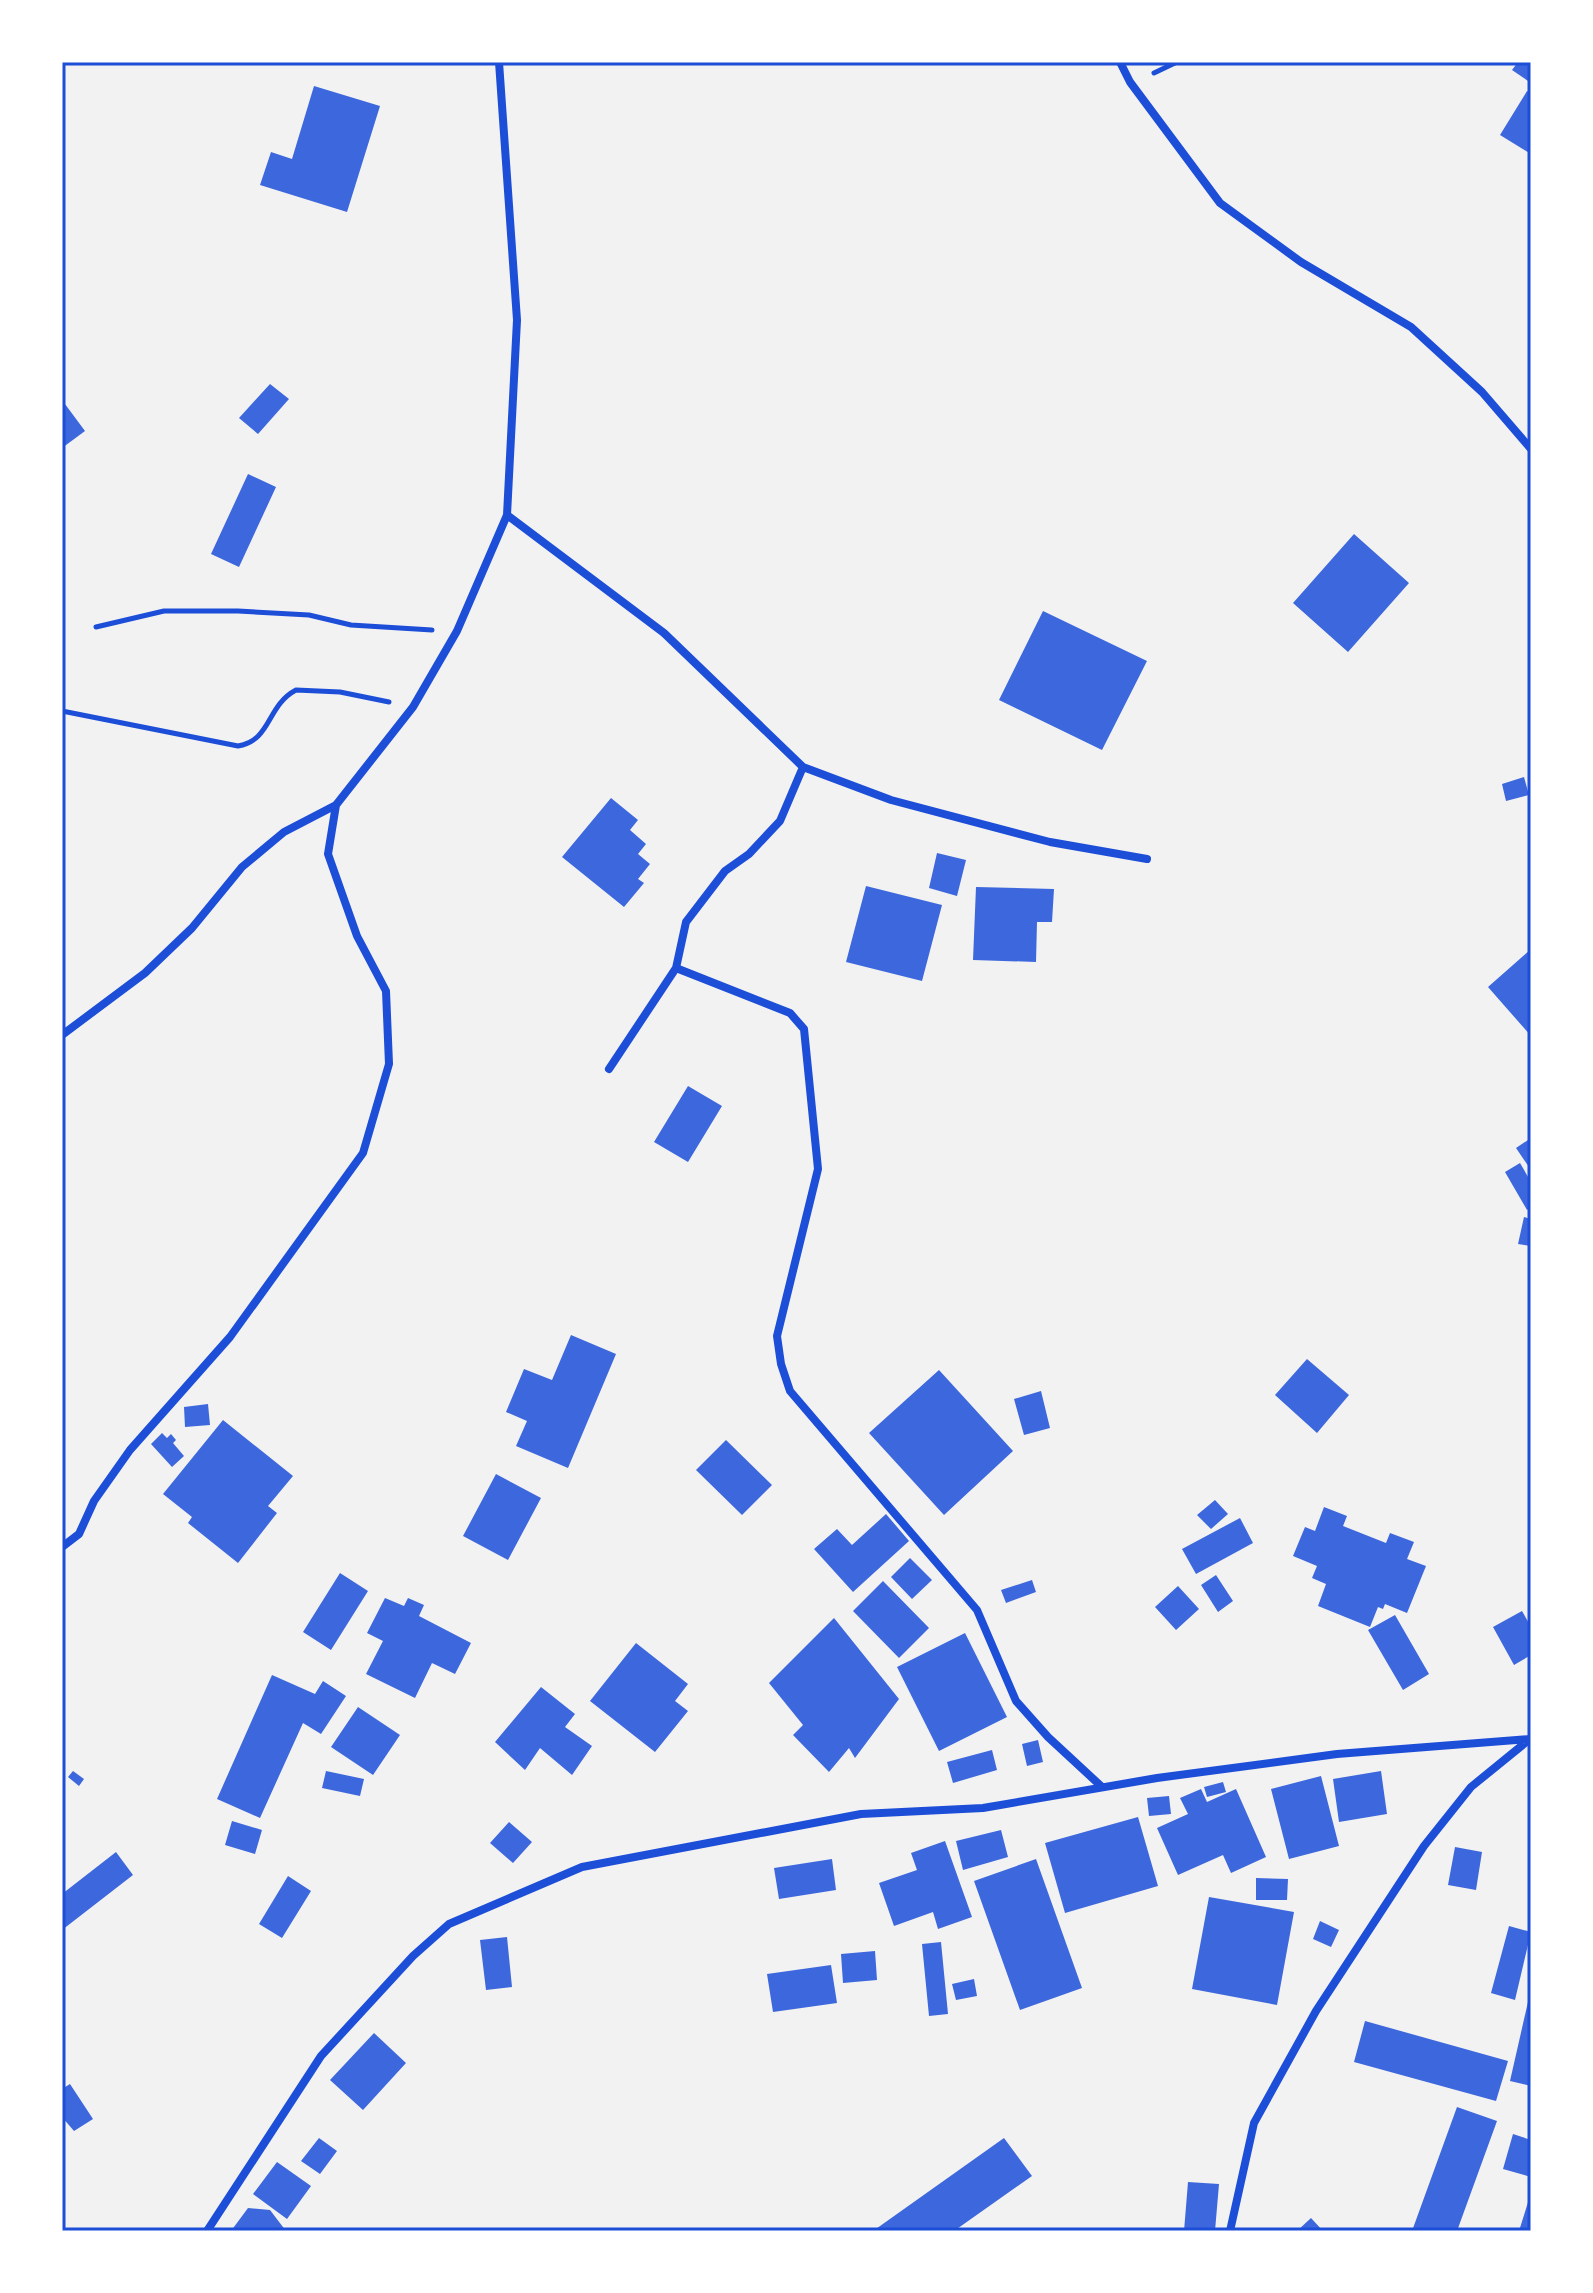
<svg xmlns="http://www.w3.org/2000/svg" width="1593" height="2293" viewBox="0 0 1593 2293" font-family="Overpass,sans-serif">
<rect width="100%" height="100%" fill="#f2f2f2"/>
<!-- building -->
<path fill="#3d67dc" d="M1518,62H1531V83L1512,70Z
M314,86L380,106L347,212L260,185L271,152L292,159Z
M1527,91L1531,93V154L1500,135Z
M270,384L289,399L258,434L239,418Z
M62,400L85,431L62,448Z
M248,474L276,487L239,567L211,554Z
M1354,534L1409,583L1348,652L1293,603Z
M1043,611L1147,661L1102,750L999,700Z
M1524,777L1529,795L1506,801L1502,784Z
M611,798L638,820L630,830L646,844L638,854L650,864L638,879L644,883L624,907L562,857Z
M937,853L966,860L957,896L929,888Z
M866,886L942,905L922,981L846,962Z
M976,887L1054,889L1052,922H1037L1036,962L973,960Z
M1531,949V1036L1488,987Z
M688,1086L722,1106L688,1162L654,1142Z
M1531,1138V1170L1516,1148Z
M1520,1163L1531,1182V1207L1527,1210L1505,1172Z
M1524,1217L1531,1219V1246L1518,1244Z
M571,1335L616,1354L568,1468L516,1446L527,1421L506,1412L524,1369L552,1380Z
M1307,1359L1349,1395L1317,1433L1275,1395Z
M939,1370L1013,1451L944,1515L869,1433Z
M1041,1391L1050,1428L1024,1435L1014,1399Z
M208,1404L210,1425L185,1427L184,1407Z
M223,1420L293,1476L268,1506L277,1513L238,1563L188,1523L192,1517L163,1494Z
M162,1433L167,1438L171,1434L176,1440L173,1443L184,1456L172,1467L151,1444Z
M726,1440L772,1485L742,1515L696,1470Z
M496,1474L541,1498L508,1560L463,1536Z
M1215,1500L1228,1514L1211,1529L1197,1515Z
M1324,1507L1347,1516L1343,1526L1386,1543L1390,1533L1414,1542L1407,1559L1426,1566L1407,1613L1385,1604L1383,1609L1378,1607L1370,1627L1318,1606L1326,1584L1312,1578L1317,1566L1293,1556L1305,1527L1315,1531Z
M886,1514L909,1541L853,1592L814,1549L837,1529L852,1545Z
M1240,1518L1253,1543L1196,1574L1182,1549Z
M910,1558L932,1580L912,1599L891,1577Z
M340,1573L368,1591L331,1650L303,1632Z
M1216,1575L1233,1601L1218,1612L1201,1585Z
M1032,1580L1036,1592L1006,1603L1001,1590Z
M883,1581L929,1628L899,1658L853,1611Z
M1178,1586L1199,1609L1176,1630L1155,1607Z
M385,1598L404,1606L408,1598L424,1605L419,1616L471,1643L455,1674L432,1663L415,1698L366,1674L383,1641L367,1633Z
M1522,1611L1531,1627V1655L1514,1665L1493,1627Z
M1395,1615L1429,1674L1403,1690L1368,1630Z
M834,1618L899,1699L855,1758L849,1748L829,1772L793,1735L803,1725L769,1683Z
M965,1633L1007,1717L939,1751L897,1667Z
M636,1643L688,1684L675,1701L688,1711L655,1752L590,1701Z
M272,1675L315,1694L323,1681L346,1696L321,1734L303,1723L260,1818L217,1799Z
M541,1687L575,1714L565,1727L592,1746L572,1775L540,1748L525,1770L495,1742Z
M358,1707L400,1735L373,1775L331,1747Z
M1038,1740L1043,1762L1027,1766L1022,1744Z
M992,1750L997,1770L953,1783L947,1762Z
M73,1771L84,1779L79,1786L68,1777Z
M326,1771L364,1779L360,1796L322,1788Z
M1381,1771L1387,1814L1339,1822L1333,1779Z
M1321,1776L1339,1846L1289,1859L1271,1789Z
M1223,1782L1226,1792L1207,1797L1204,1787Z
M1201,1789L1207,1802L1236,1789L1266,1857L1231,1873L1223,1855L1178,1875L1157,1828L1188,1814L1180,1798Z
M1169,1796L1171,1814L1149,1816L1147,1798Z
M1138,1817L1158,1886L1065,1913L1045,1843Z
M232,1821L262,1830L255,1854L225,1845Z
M509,1822L532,1842L513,1863L490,1843Z
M1001,1830L1008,1857L963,1870L956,1841Z
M945,1841L972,1917L938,1929L933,1912L894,1926L879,1883L917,1870L911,1853Z
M1455,1847L1482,1852L1476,1890L1448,1885Z
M116,1852L133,1875L62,1930V1894Z
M832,1859L836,1890L779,1899L774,1868Z
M1036,1859L1082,1988L1020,2010L974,1881Z
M288,1876L311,1891L282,1938L259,1924Z
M1256,1878L1288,1879L1287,1900H1256Z
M1209,1897L1294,1912L1277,2005L1192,1989Z
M1320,1921L1339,1930L1331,1947L1313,1939Z
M1509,1926L1531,1932L1515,2000L1491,1993Z
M507,1937L512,1987L486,1990L480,1940Z
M941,1942L948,2014L929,2016L922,1944Z
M875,1951L877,1980L843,1983L841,1954Z
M831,1965L837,2003L773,2012L767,1974Z
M974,1979L977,1996L956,2000L952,1984Z
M1530,1993H1531V2086L1510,2081Z
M1365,2021L1508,2061L1496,2101L1354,2062Z
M374,2033L406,2063L363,2110L330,2080Z
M70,2084L93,2119L74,2131L62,2117V2089Z
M1457,2107L1497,2121L1457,2231H1412Z
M1513,2134L1531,2140V2177L1503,2169Z
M319,2138L337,2151L320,2174L301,2161Z
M1004,2138L1032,2176L954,2231H873Z
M277,2162L311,2186L287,2219L253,2194Z
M1188,2182L1219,2184L1215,2231H1184Z
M1530,2196L1531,2231H1519Z
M248,2208L270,2210L286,2231H231Z
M1311,2218L1323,2231H1297Z"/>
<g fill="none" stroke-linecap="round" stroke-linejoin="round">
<!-- path -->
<path stroke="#1d4ed8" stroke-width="5" d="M1154,73L1177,62
M96,627L164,611H238L309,615L351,625L432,630
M62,711L238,746C272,740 266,706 296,690L340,692L389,702"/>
<!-- minor -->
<path stroke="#1d4ed8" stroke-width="8" d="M1120,62L1130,82L1220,203L1301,262L1411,327L1482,392L1531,449
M507,515L664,633L803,767L891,800L1050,842L1147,859
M676,968L790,1013L804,1029L818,1169L777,1336L781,1364L790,1391L977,1610L1016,1701L1048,1737L1102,1787
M62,1035L145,973L192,928L242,867L284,832L336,805L413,707L457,631L507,515L517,320L499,62
M609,1069L676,968L686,922L725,871L749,854L780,821L803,767
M62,1547L79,1534L94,1501L130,1450L230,1337L363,1153L389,1064L386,991L357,936L328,854L336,805
M207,2231L321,2056L413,1956L449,1924L582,1867L861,1814L983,1808L1157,1778L1337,1754L1530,1739
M1230,2231L1254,2123L1316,2011L1424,1846L1471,1787L1530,1739"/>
</g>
<!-- border -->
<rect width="1593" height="2293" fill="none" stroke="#ffffff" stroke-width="128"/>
<rect x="64" y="64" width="1465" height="2165" fill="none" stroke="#1d4ed8" stroke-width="3"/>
</svg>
